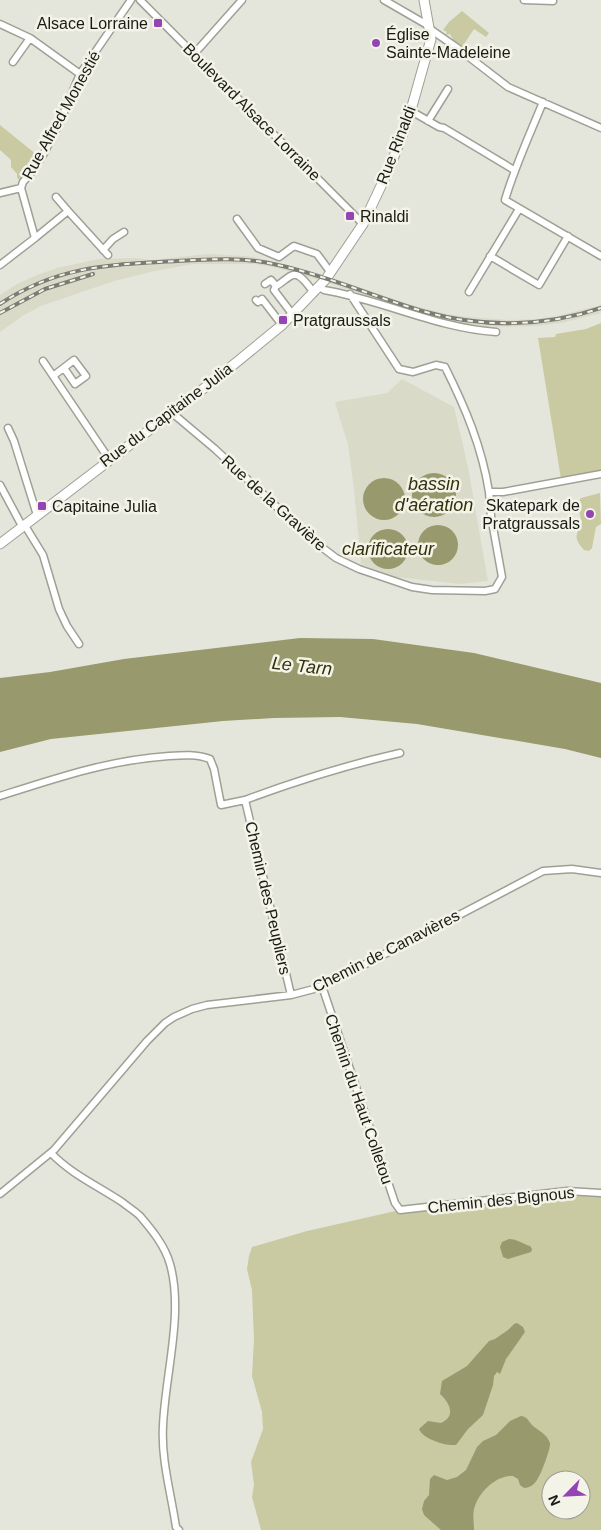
<svg xmlns="http://www.w3.org/2000/svg" width="601" height="1530" viewBox="0 0 601 1530" font-family="Arial,sans-serif">
<rect width="100%" height="100%" fill="#e5e6db"/>
<!-- built -->
<path fill="#dadac8" d="M208,254L245,256L263,259L322,275L319,280L277,268L254,264H193L155,271L114,281L41,306L24,315L0,332V295L17,284L37,275L57,268L99,259L136,258L151,260Z
M333,278L411,305L447,314L467,317L511,320L535,319L557,316L601,305V313L561,323L536,326L500,327L465,324L409,310L329,283Z
M402,379L454,407L468,467L488,581L460,584L395,577L361,564L354,489L348,445L335,402L387,393Z"/>
<!-- green -->
<path fill="#c9caa1" fill-rule="evenodd" d="M462,11L489,33L486,37L474,29L462,47L454,41L450,34L445,35L447,32L443,30L449,22Z
M0,125L37,155L20,180L17,178V174L11,167V160L0,150Z
M601,323V471L561,479L538,338L555,337L556,334L586,329Z
M600,493L601,524L596,527L592,548L589,551L584,550C574,538 575,537 582,523L577,504L581,498Z
M543,1193H601V1530H261L252,1497L254,1485L251,1462L263,1429L262,1412L252,1376L254,1339L252,1290L247,1269L249,1256L252,1247L307,1231L400,1210ZM551,1480H581V1510H551Z"/>
<!-- water -->
<path fill="#98996d" d="M412 495a22 22 0 1 1 44 0a22 22 0 1 1-44 0Z
M363 499a21 21 0 1 1 42 0a21 21 0 1 1-42 0Z
M418 545a20 20 0 1 1 40 0a20 20 0 1 1-40 0Z
M368 549a20 20 0 1 1 40 0a20 20 0 1 1-40 0Z
M300,638L373,639L474,653L601,683V758L565,749L417,724L340,717L274,718L223,721L51,739L0,752V678L50,672L124,659Z
M509,1239C517,1239 523,1244 530,1246L532,1249L531,1252L508,1259L503,1257L500,1247L502,1242Z
M517,1323L523,1327L525,1332L506,1359L500,1374L497,1372L494,1376L493,1385L483,1415L468,1429L456,1445C445,1446 423,1439 419,1429L428,1421L441,1423C457,1416 449,1402 440,1394L442,1381L467,1366L489,1341L495,1339L508,1330L514,1324Z
M521,1416C528,1417 528,1421 533,1426C539,1431 547,1434 550,1443C551,1448 541,1475 537,1480C534,1485 529,1488 524,1488L520,1485L518,1479L513,1476C497,1475 480,1491 475,1506C472,1513 474,1523 474,1530H441L424,1515L422,1509L424,1501L429,1495L430,1479L434,1475L447,1480L457,1477L466,1470L477,1447L483,1441L496,1435L510,1421Z"/>
<g fill="none" stroke-linecap="round" stroke-linejoin="round">
<!-- street casing -->
<g stroke="#9fa095" stroke-width="9">
<path id="street" d="M140,0L363,224
M384,0L429,26
M524,0L553,1
M0,24L30,38L80,74
M430,29L456,47L508,87L601,128
M194,54L242,0
M13,62L30,38
M543,102C530,134 515,166 505,200L601,256
M411,111L439,127L444,128L514,170
M428,121L448,89
M0,193L21,188L23,182L32,172L43,155L59,124L80,74L131,0
M56,197L68,211
M237,219L258,248L279,257L294,246L317,254L331,273
M35,238L68,211L108,255
M103,250L113,239L124,232
M490,256L539,285L568,236
M0,265L35,238L21,188
M265,284L271,280L276,286L274,290L293,315
M276,286C281,284 288,276 293,275C301,273 310,288 314,293
M319,287L324,290C383,300 436,328 496,332
M469,292L519,209
M350,294L399,369L413,372L436,365L445,367C465,407 482,447 489,492H503L601,474
M256,300L258,302L262,299L282,325
M43,361L109,459
M53,376L74,360L86,376L75,384L64,368
M171,412L215,449L311,539L336,558L359,569L412,587L432,590L485,591L495,589L502,577L491,516L489,492
M8,428L14,441L37,515
M0,485L22,526
M24,524L43,555L59,609L67,626L79,644
M0,796C56,778 109,760 169,756C183,755 197,754 210,759L214,769L221,805L245,800
M322,986L395,1203L400,1210L567,1191L601,1193
M291,995L245,800C296,781 347,765 400,753
M51,1153C71,1174 98,1186 122,1202C128,1207 135,1211 140,1216C152,1230 165,1246 170,1264C184,1313 165,1375 163,1426C161,1460 171,1493 176,1527L179,1530
M0,1194L54,1150L147,1041L165,1023L174,1017L192,1009L207,1005L291,995L314,989L337,979L543,871L572,869L601,873"/>
</g>
<!-- secondary casing -->
<g stroke="#9fa095" stroke-width="11">
<path id="secondary" d="M0,544L216,379L282,325L326,279L363,224L390,167L409,117L431,39L424,0"/>
</g>
<!-- street -->
<use href="#street" stroke="#fff" stroke-width="6"/>
<!-- secondary -->
<use href="#secondary" stroke="#fff" stroke-width="9"/>
<!-- rail casing -->
<g stroke="#7c7c75" stroke-width="4">
<path id="rail" d="M0,304C59,265 109,265 177,261C211,259 245,257 278,265C329,276 376,298 426,312C483,328 545,327 601,308
M0,313L45,289L93,274"/>
</g>
<!-- rail -->
<use href="#rail" stroke="#f3f3e8" stroke-width="2" stroke-dasharray="5.5" stroke-linecap="butt"/>
</g>
<!-- markers -->
<g fill="#9444b4" stroke="#f3f3e8" stroke-width="2">
<rect x="153" y="18" width="10" height="10" rx="2.5"/>
<circle cx="376" cy="43" r="5"/>
<rect x="345" y="211" width="10" height="10" rx="2.5"/>
<rect x="278" y="315" width="10" height="10" rx="2.5"/>
<rect x="37" y="501" width="10" height="10" rx="2.5"/>
<circle cx="590" cy="514" r="5"/>
</g>
<g text-anchor="middle" dominant-baseline="central" stroke-width="5" stroke-linejoin="round" paint-order="stroke">
<!-- poi labels -->
<g font-size="16" fill="#1a1a16" stroke="#f3f3e8" text-anchor="start">
<text x="148" y="23" text-anchor="end">Alsace Lorraine</text>
<text x="386" y="34">Église<tspan x="386" dy="18">Sainte-Madeleine</tspan></text>
<text x="360" y="216">Rinaldi</text>
<text x="293" y="320">Pratgraussals</text>
<text x="580" y="505" text-anchor="end">Skatepark de<tspan x="580" dy="18">Pratgraussals</tspan></text>
<text x="52" y="506">Capitaine Julia</text>
</g>
<!-- street labels -->
<g font-size="16" fill="#1a1a16" stroke="#f3f3e8">
<text transform="translate(252 112) rotate(45)">Boulevard Alsace Lorraine</text>
<text transform="translate(61 115) rotate(-61)">Rue Alfred Monestié</text>
<text transform="translate(396 145) rotate(-69)">Rue Rinaldi</text>
<text transform="translate(166 415) rotate(-37)">Rue du Capitaine Julia</text>
<text transform="translate(274 503) rotate(42)">Rue de la Gravière</text>
<text transform="translate(268 898) rotate(77)">Chemin des Peupliers</text>
<text transform="translate(386 951) rotate(-27)">Chemin de Canavières</text>
<text transform="translate(359 1099) rotate(71)">Chemin du Haut Colletou</text>
<text transform="translate(501 1200) rotate(-6)">Chemin des Bignous</text>
</g>
<!-- water labels -->
<g font-size="18" font-style="italic" fill="#31310c" stroke="#f3f3e8">
<text x="434" y="484">bassin<tspan x="434" dy="21">d'aération</tspan></text>
<text x="388" y="549">clarificateur</text>
<text transform="translate(302 666) rotate(6)">Le Tarn</text>
</g>
</g>
<!-- north arrow -->
<g transform="translate(566 1495) rotate(246)"><circle r="24" fill="#f3f3e8" stroke="#9c9c94"/>
<path d="M0-4L9 19L0 12L-9 19Z" fill="#9444b4"/>
<text y="-8" font-size="14" font-weight="bold" text-anchor="middle" fill="#1a1a16">N</text>
</g>
</svg>
